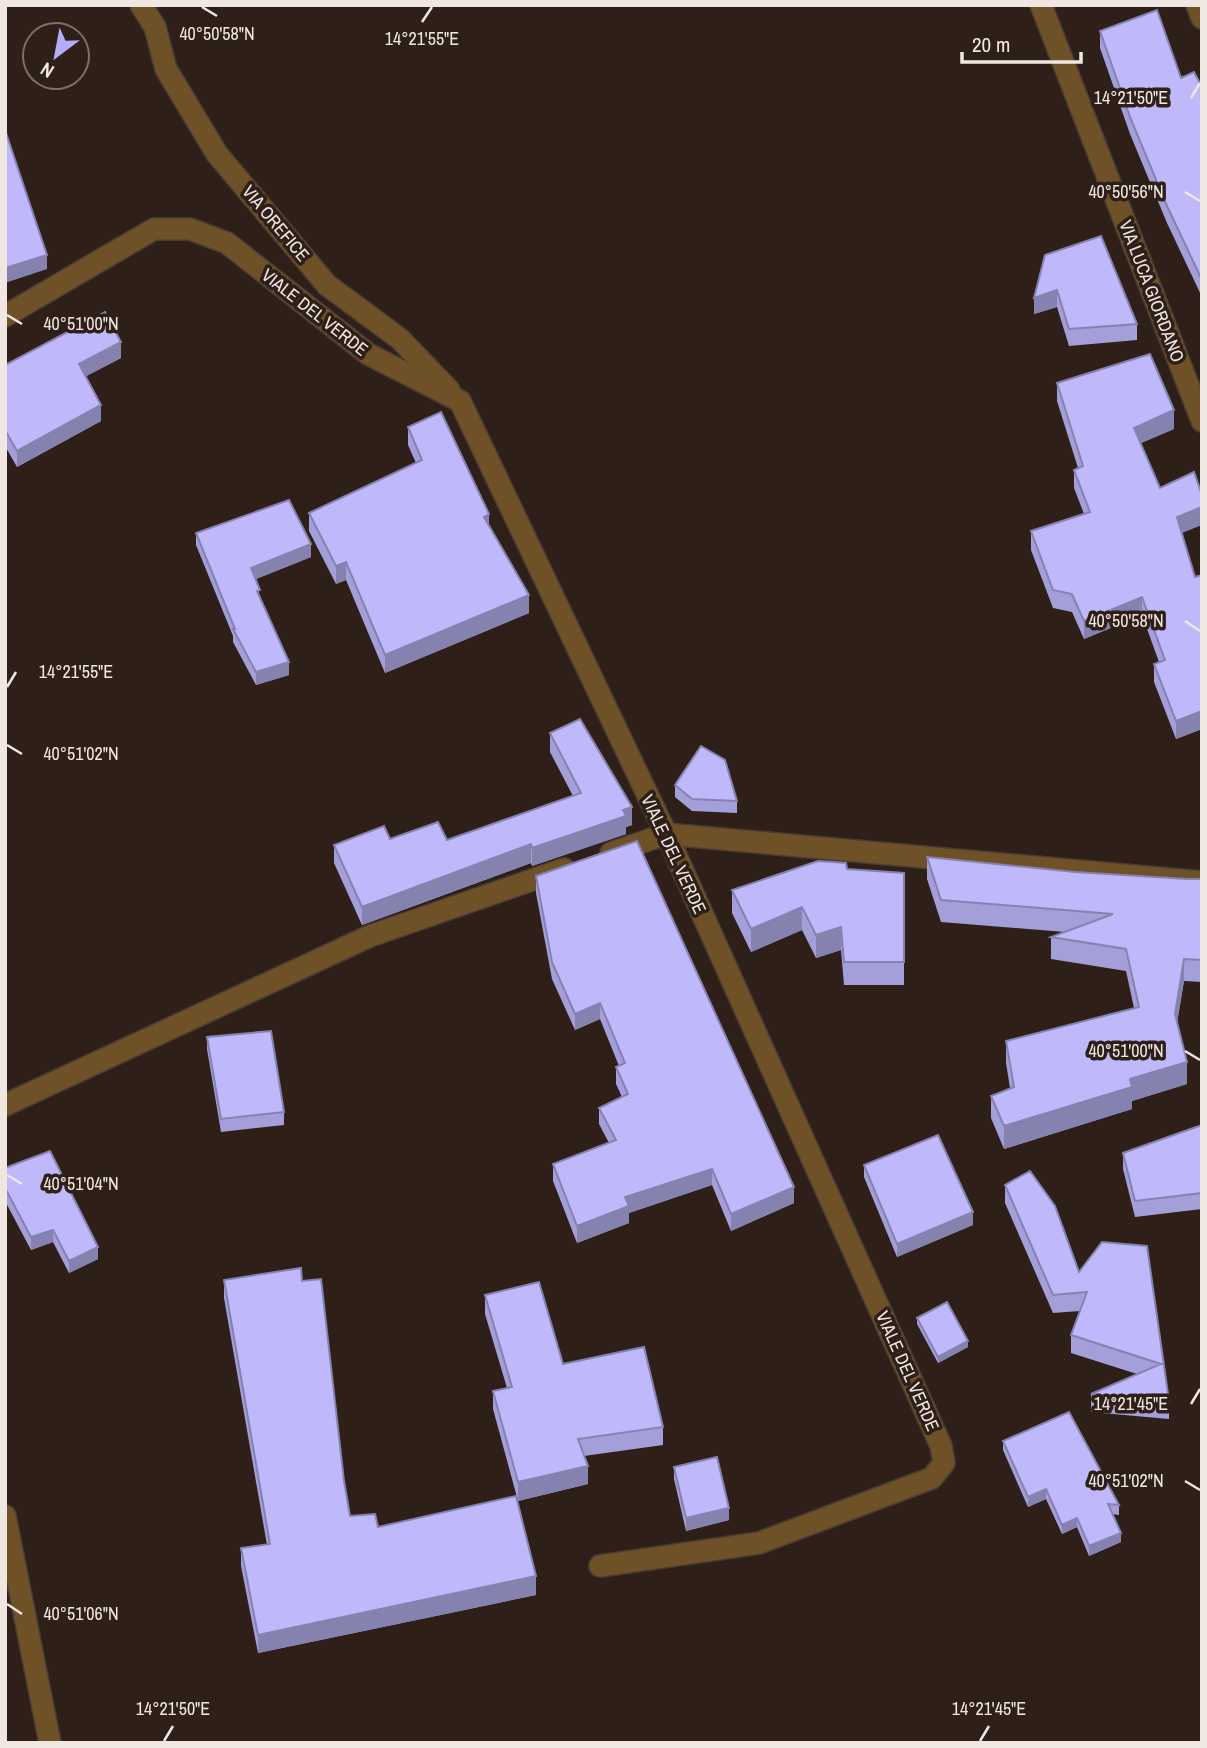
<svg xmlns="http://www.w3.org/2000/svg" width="1207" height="1748" viewBox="0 0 1207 1748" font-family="'Archivo Narrow',sans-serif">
<rect width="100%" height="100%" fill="#2e2019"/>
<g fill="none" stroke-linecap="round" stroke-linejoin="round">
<!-- minor casing -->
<g stroke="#493c35" stroke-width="24">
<path id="minor" d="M141,5L155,27L166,69L217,154L327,285L400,339L449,390
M1041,5L1202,421
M1197,5L1202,18
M5,316L154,229H190L227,243L368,354L460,401L670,842L941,1446L944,1463L932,1478L759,1543L600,1566
M611,853L666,834L1202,882
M5,1105L370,936L564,869
M5,1516L50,1743"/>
</g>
<!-- minor -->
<use href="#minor" stroke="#6f5128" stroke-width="21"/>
</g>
<!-- wall -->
<path fill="#a49fd9" d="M1100,31L1181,78L1202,87V297L1167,223L1130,134L1100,48Z
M1045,255L1137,324V340L1069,346L1057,307L1034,314Z
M121,358L86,376L101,421L17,467L5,446V365Z
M1057,383L1174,429L1141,443L1160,488L1182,533L1195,577L1202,575V729L1176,739L1154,682V664L1159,662L1142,615L1084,639L1072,612L1053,608L1031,550V531L1084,514L1074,488V470L1078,468L1057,401Z
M408,427L489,526L529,613L385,673L346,580L336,584L309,531V513L416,463L408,445Z
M196,533L311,557L256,579L260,598L289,675L256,685L233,642V636L196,545Z
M550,733L632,825L626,827V834L532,866L531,863L362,925L334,863V845L390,839L447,840L573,796L550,752Z
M675,785L737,801V813L692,811L675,797Z
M927,857L1075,872L1187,879H1202V982L1184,981L1177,1022L1187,1084L1132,1101V1109L1004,1149L991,1118V1096L1010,1088L1006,1063V1041L1134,1008L1126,971L1051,959V937L1065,932L941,922L927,879Z
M847,869L904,873V985H844L841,950L816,958L802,930L751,952L732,913V890Z
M536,876L794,1203L731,1231L712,1185L629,1213V1223L577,1243L553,1181V1164L609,1143L599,1124V1108L622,1097L616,1084V1067L619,1066L600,1019L575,1030L552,979L536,893Z
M207,1037L284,1112V1125L221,1132L207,1049Z
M1202,1125V1209L1135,1217L1123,1169V1153Z
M864,1165L973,1225L897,1257L864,1177Z
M5,1168L98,1259L69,1273L53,1242L31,1250L5,1201Z
M1005,1185L1079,1272L1147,1246L1169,1401V1419L1091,1412V1394L1137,1374L1071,1353V1335L1080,1311L1053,1313L1005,1203Z
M224,1280L302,1281L350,1516L536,1595L258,1653L241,1566V1548L267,1545L224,1298Z
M485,1295L563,1364L663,1427V1445L584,1456L588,1484L518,1501L493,1409V1391L507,1388L485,1314Z
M917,1318L968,1347L938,1363L917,1324Z
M1003,1441L1119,1505V1515L1112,1514L1121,1542L1089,1556L1077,1527L1062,1534L1046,1499L1028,1507L1003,1450Z
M674,1467L729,1520L686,1531L674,1479Z"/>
<!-- shaded-wall -->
<path fill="#8682b0" d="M47,255V269L5,283V268Z
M1057,290V307L1034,314V298Z
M121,342V358L79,380V364Z
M101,405V421L17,467V451Z
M1174,410V429L1134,446V428Z
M1202,507V525L1177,535V517Z
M489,514V533L484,517Z
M311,544V557L251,581V568Z
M346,562V580L336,584V566Z
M529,595V613L385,673V655Z
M1142,597V615L1084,639V621Z
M289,662V675L256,685V672Z
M1202,711V729L1176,739V721Z
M632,807V825L626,827V834L532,866V848Z
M531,844V863L362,925V907Z
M802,907V930L751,952V929Z
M841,927V950L816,958V935Z
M1184,959V981L1175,1036V1014Z
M600,1003V1019L575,1030V1014Z
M1187,1062V1084L1132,1101V1109L1004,1149V1126L1130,1079Z
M712,1169V1185L629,1213V1223L577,1243V1226L625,1197Z
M794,1187V1203L731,1231V1214Z
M973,1212V1225L897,1257V1244Z
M53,1230V1242L31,1250V1237Z
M98,1247V1259L69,1273V1261Z
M968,1341V1347L938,1363V1357Z
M588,1466V1484L518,1501V1482Z
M1046,1489V1499L1028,1507V1497Z
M729,1508V1520L686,1531V1518Z
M1077,1518V1527L1062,1534V1525Z
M1121,1533V1542L1089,1556V1546Z
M536,1576V1595L258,1653V1635Z"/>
<!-- building -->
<path fill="#bfb9fc" stroke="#8682b0" stroke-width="2" d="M1157,10L1181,78L1194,72L1202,87V280L1167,206L1130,117L1100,31Z
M5,130L47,255L5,268Z
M1101,236L1137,324L1069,329L1057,290L1034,298L1045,255Z
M105,312L121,342L79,364L101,405L17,451L5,430V365Z
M1150,354L1174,410L1134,428L1160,488L1194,472L1202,495V507L1177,517L1195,577L1202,575V711L1176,721L1154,664L1165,660L1142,597L1084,621L1072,594L1053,590L1031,531L1090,512L1074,470L1083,466L1057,383Z
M441,412L489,514L484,517L529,595L385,655L346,562L336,566L309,513L422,460L408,427Z
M289,500L311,544L251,568L260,590L257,591L289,662L256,672L233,629H235L196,533Z
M580,719L632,807L623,810L626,816L532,848L531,844L362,907L334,845L384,826L390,839L438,822L447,840L581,793L550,733Z
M701,746L725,760L737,801L692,799L675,785Z
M637,841L794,1187L731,1214L712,1169L625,1197L629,1206L577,1226L553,1164L616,1140L599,1108L628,1094L616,1067L625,1063L600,1003L575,1014L552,962L536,876Z
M927,857L1075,872L1187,879H1202V960L1184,959L1175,1014L1187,1062L1130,1079L1132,1087L1004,1126L991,1096L1014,1087L1006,1041L1139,1007L1126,949L1051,937L1113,914L941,900Z
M818,861L846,863L847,869L904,873V962H844L841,927L816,935L802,907L751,929L732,890Z
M271,1031L284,1112L221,1119L207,1037Z
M1202,1125V1193L1135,1201L1123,1153Z
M938,1135L973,1212L897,1244L864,1165Z
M50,1151L98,1247L69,1261L53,1230L31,1237L5,1188V1168Z
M1030,1171L1055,1206L1079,1272L1102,1242L1147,1246L1169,1401L1091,1394L1161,1364L1071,1335L1087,1292L1053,1295L1005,1185Z
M301,1268L302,1281L321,1279L344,1481L350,1516L375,1514L378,1527L516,1496L536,1576L258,1635L241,1548L270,1544L224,1280Z
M539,1282L563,1364L644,1347L663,1427L578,1439L588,1466L518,1482L493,1391L512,1387L485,1295Z
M947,1302L968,1341L938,1357L917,1318Z
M1069,1412L1119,1505L1108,1504L1121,1533L1089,1546L1077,1518L1062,1525L1046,1489L1028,1497L1003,1441Z
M717,1457L729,1508L686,1518L674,1467Z"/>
<!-- ticks -->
<path fill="none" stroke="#f1e7e2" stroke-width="2.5" d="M202,7L217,16M422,22L432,7M1191,98L1200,83M1185,192L1200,201M7,315L22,324M1185,621L1200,631M7,687L16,672M7,745L22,754M1185,1051L1200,1060M7,1175L22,1184M1191,1404L1200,1389M1185,1481L1200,1490M7,1604L22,1614M164,1741L173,1726M980,1741L989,1726"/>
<g text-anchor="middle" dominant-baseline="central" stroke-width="7" stroke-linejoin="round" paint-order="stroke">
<!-- street labels -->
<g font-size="18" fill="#f1e7e2" stroke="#2e2019">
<text transform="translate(276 223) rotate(50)">VIA OREFICE</text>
<text transform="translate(1152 291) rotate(69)">VIA LUCA GIORDANO</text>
<text transform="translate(315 312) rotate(38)">VIALE DEL VERDE</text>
<text transform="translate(674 854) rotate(65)">VIALE DEL VERDE</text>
<text transform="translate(908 1371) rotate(66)">VIALE DEL VERDE</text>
</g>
</g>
<g font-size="18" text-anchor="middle" fill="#f1e7e2" stroke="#2e2019" stroke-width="7" stroke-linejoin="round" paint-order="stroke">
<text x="217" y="40">40°50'58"N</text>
<text x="422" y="45">14°21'55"E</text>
<text x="1131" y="104">14°21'50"E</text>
<text x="1126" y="198">40°50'56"N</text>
<text x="81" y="330">40°51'00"N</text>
<text x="1126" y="627">40°50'58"N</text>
<text x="76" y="678">14°21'55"E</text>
<text x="81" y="760">40°51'02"N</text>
<text x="1126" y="1057">40°51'00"N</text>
<text x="81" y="1190">40°51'04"N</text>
<text x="1131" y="1410">14°21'45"E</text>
<text x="1126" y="1487">40°51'02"N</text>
<text x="81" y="1620">40°51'06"N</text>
<text x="173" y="1715">14°21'50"E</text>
<text x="989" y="1715">14°21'45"E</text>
</g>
<!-- border -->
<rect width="1207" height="1748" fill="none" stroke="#f1e7e2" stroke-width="14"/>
<!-- north arrow -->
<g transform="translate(56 56) rotate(212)"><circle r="33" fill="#2e2019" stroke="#7c7069" stroke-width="2"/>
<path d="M0-5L12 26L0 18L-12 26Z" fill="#b4acf9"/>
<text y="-10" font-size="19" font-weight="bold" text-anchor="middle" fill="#f1e7e2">N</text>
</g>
<!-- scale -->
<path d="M962 52v10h119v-10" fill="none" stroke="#f1e7e2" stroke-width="3.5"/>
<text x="972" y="52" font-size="21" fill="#f1e7e2" stroke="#2e2019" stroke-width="5" paint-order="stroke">20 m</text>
</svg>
